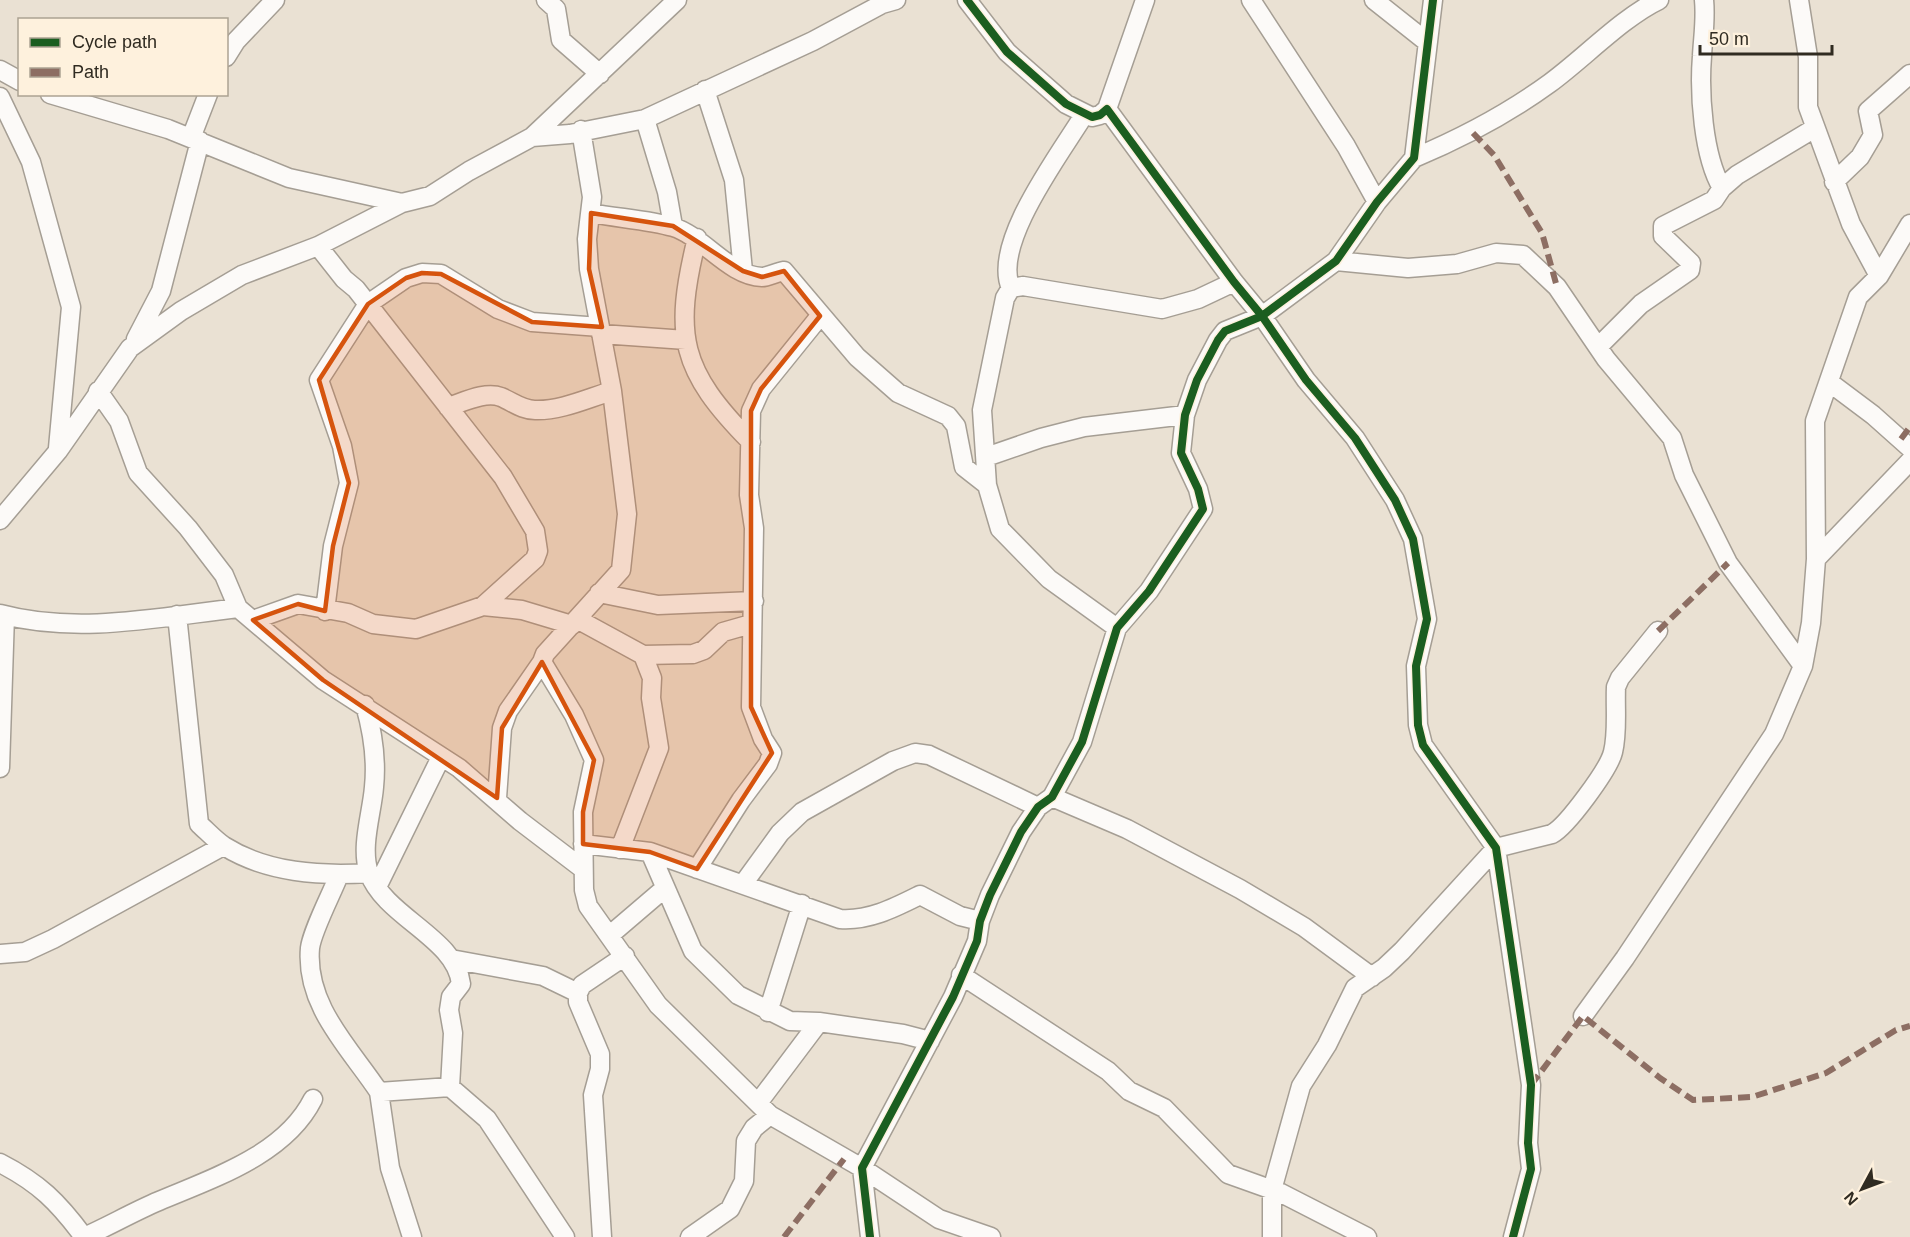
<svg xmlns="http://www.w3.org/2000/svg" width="1910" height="1237" viewBox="0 0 1910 1237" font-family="Helvetica,sans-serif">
<rect width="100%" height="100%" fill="#eae1d3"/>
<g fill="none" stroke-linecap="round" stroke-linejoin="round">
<!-- minor casing -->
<g stroke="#a59e94" stroke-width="21">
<path id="minor" d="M546,0L556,9L561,40L600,74
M967,0L1007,52L1066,104L1092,117L1100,115L1107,109L1234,282L1262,316L1306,380L1355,438L1395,500L1413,539L1427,619L1416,666L1418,725L1423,745L1496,848L1531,1085L1528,1143L1531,1169L1513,1237
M1251,0L1346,146L1377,202
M1374,0L1427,42
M1704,0C1706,19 1703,37 1702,56C1699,93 1703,156 1722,188
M1799,0L1808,57V107L1851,224L1879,276
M226,57L236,41L275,0
M0,70L20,81
M705,90L734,180L743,271
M50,94L168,129L289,178L402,203
M0,97L31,162L71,307L58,448
M1107,109L1145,0
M645,119L667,192L673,226
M581,130L592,197L587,239L589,269L612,391L627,514L621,570L545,654L542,662L574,715L594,760L583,812L584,890L588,906L658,1005L770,1115L862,1168L939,1219L991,1237
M532,137L677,0
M191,138L208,94
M1414,158C1464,137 1506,115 1550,83C1583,59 1623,17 1659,0
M1834,182L1860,157L1873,135L1868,111L1910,74
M591,213C616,218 650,220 673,227C703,236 729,276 762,277C768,277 777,272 784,271L857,357L898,393L948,416L956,426L964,467L987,485
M697,238C673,336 680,370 751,442
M318,246L344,279L356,289L503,477L535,531L538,551L535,559L483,606
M1336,261L1408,268L1457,264L1496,253L1523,255L1557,287L1606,359L1672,438L1684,475L1728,563L1803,666
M1011,288C991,245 1060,154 1084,115
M601,334L686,340
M136,339L161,291L200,141
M1598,347L1641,304L1690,270L1691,263L1663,236V226L1714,200L1722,188L1737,175L1815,128
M1829,382L1873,415L1910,448
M98,391L119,421L138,473L188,528L224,575L238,608L323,680L459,768L520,821L583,869
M448,407C464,402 485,391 501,397C513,402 522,410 535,410C561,411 588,398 612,391
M986,457L1041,438L1084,427L1185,415
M0,520L58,451L130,348L181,311L242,275L318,246L402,203L430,196L469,171L532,137L570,134L645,119L813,41L882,4L896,0
M1816,559L1910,461
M599,593L658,605L754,601
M325,611L333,546L349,483L342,446L319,380L368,304L406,278L422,273L441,274L498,309L532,322L600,327
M0,614C78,635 160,617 238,608
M177,615L199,824C207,831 215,840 224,846C267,873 320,876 369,873
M577,619L643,655L693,654L704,650L723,632L751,624
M253,620L298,604L348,613L373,624L416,629L483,606L522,610L572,625
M1117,628L1049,579L1000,529L987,485L982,410L1005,298L1011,288L1023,286L1162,309L1198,299L1234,282
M365,705C373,733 377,758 374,787C372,813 360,847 369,873C385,917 456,938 461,984L451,997L449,1010L453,1033L450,1087
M0,768L5,615
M1052,797L1127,829L1240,889L1304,927L1372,977
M497,798L502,728L508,711L542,662
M583,844L650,852L840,919C869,921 894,908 920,895L960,916L980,921
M620,849L659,748L651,698L652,678L643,655
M650,852L693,951L738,995L790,1021L819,1022L903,1034L930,1041
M697,869L741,800L768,764L772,753L763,739L751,707L754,528L749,495L751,411L761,389L820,316
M339,875C332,893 312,931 310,948C305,1006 350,1048 379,1092
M743,884L780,833L802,812L893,761L915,753L929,755L1038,807
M377,887L441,757
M610,935L665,888
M0,954L25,952L53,939L223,846
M451,959L543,976L578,993
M961,975L1108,1071L1129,1091L1164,1108L1228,1174L1281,1193L1367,1237
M768,1012L802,904
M1583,1016L1625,958L1774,734L1803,666L1811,623L1816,559L1815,421L1858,297L1879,276L1910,224
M758,1103L819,1022
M0,1163C39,1183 58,1202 84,1237
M84,1237C109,1226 133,1212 159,1201C213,1178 285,1155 313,1099
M412,1237L390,1168L379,1092L450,1087L487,1119L565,1237
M602,1237L593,1095L600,1069V1054L578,1002V993L582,985L625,956
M690,1237L730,1209L744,1181L746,1141L754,1128L770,1115
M870,1237L862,1168L953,997L977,941L980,921L990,895L1021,832L1038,807L1052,797L1082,742L1117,628L1149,591L1203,509L1198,489L1181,453L1185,415L1197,380L1218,340L1225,331L1262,316L1336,261L1377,202L1414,158L1433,0
M1272,1237V1190L1301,1086L1327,1045L1355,988L1384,968L1402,951L1496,848L1552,834C1567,826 1609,769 1613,752C1618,732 1615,708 1616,687L1620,678L1658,631"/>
</g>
<!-- minor -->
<use href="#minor" stroke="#fcfaf8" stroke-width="18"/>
<!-- quiet -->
<path stroke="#8d6e63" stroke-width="6" stroke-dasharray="12 6" stroke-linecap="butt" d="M1473,133L1494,155L1542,233L1557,287
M1901,439L1910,427
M1658,631L1728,563
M1531,1085L1583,1016L1660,1078L1693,1100L1752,1097L1826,1073L1896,1030L1910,1026
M784,1237L844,1159"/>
<!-- cycleway casing -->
<g stroke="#fef1dd" stroke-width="11">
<path id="cycleway" d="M967,0L1007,52L1066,104L1092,117L1100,115L1107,109L1234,282L1262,316L1306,380L1355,438L1395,500L1413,539L1427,619L1416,666L1418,725L1423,745L1496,848L1531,1085L1528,1143L1531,1169L1513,1237
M870,1237L862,1168L953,997L977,941L980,921L990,895L1021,832L1038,807L1052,797L1082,742L1117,628L1149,591L1203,509L1198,489L1181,453L1185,415L1197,380L1218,340L1225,331L1262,316L1336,261L1377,202L1414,158L1433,0"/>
</g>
<!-- cycleway -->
<use href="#cycleway" stroke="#1b5e20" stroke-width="8"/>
</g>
<!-- marked area -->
<path fill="#d6540e" fill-opacity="0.2" stroke="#d6540e" stroke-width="4.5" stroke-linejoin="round" d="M591,213L673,226L743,271L762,277L784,271L820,316L761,389L751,411V707L772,753L697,869L650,852L583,844V812L594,760L542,662L502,728L497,798L323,680L253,620L298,604L325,611L333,546L349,483L319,380L368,304L406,278L422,273L441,274L532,322L602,327L589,269Z"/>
<!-- legend -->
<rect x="18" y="18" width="210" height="78" fill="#fef1dd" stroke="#aca292" stroke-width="1.5"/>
<rect x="30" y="38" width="30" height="9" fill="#1b5e20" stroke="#aca292" stroke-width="1.5"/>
<text x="72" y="48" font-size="18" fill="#302b21">Cycle path</text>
<rect x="30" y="68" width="30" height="9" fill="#8d6e63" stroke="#aca292" stroke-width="1.5"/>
<text x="72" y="78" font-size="18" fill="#302b21">Path</text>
<!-- north arrow -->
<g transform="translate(1862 1189) rotate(229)" stroke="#fef1dd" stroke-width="4.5" paint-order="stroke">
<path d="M0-4.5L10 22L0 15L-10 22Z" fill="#302b21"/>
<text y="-9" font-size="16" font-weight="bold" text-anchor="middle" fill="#302b21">N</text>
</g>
<!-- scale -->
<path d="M1700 45v9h132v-9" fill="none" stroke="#302b21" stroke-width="3"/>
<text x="1709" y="45" font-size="18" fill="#302b21" stroke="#fef1dd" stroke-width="4.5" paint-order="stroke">50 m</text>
</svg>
